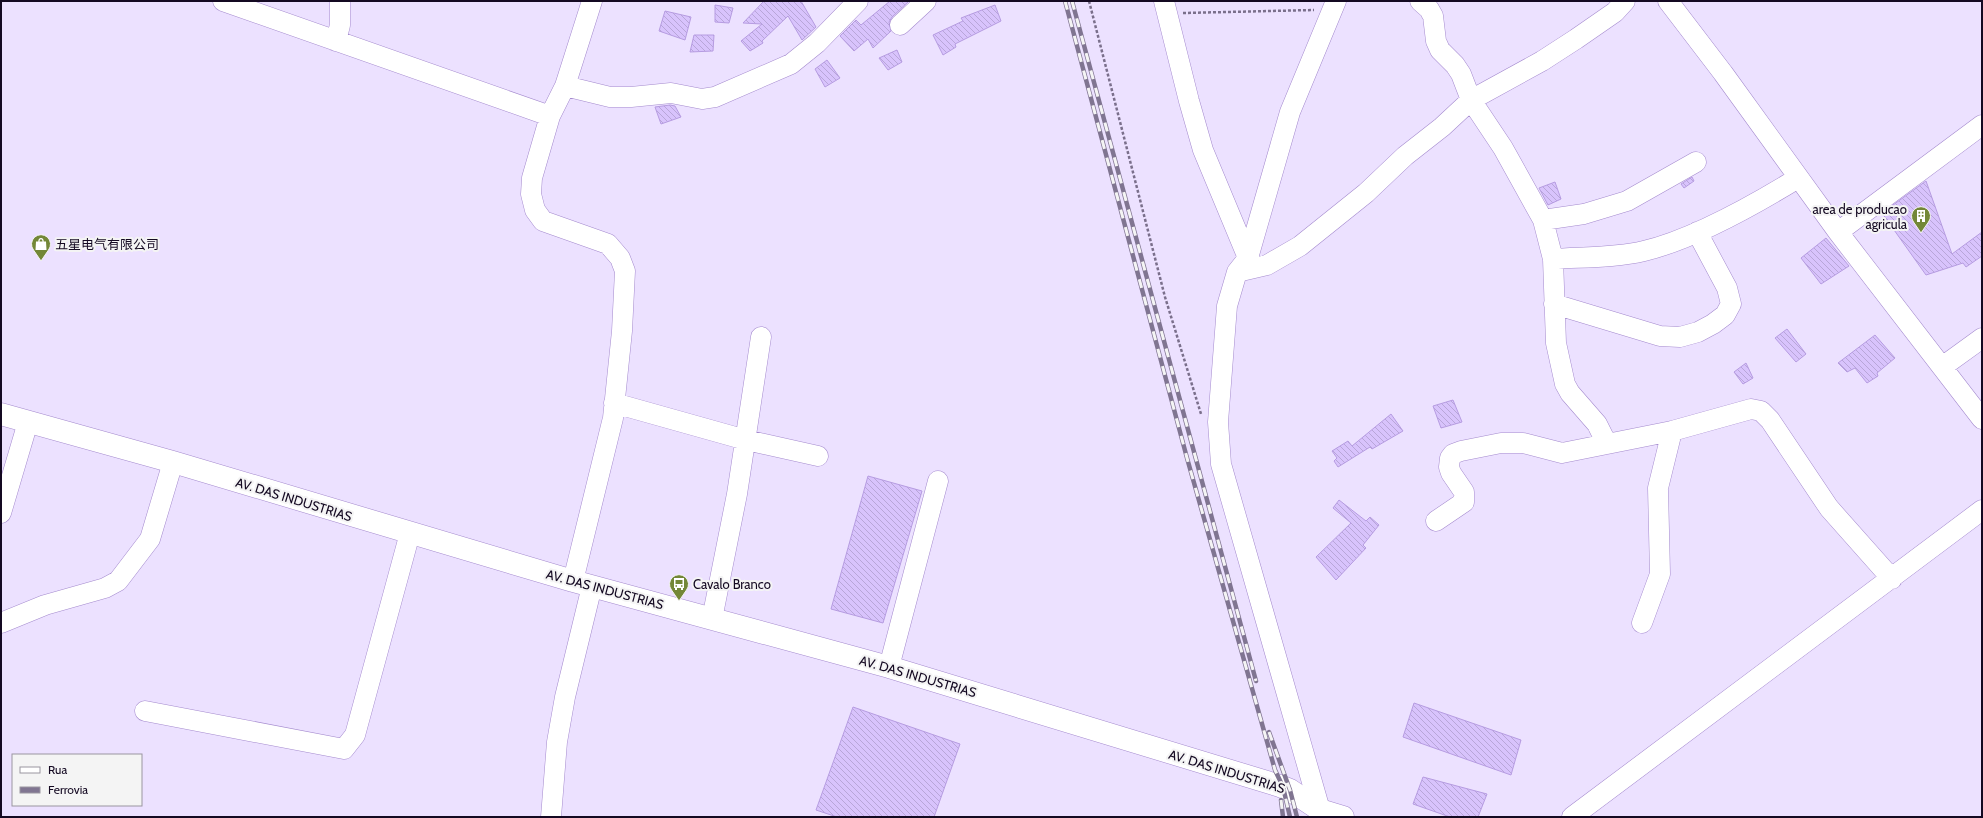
<svg xmlns="http://www.w3.org/2000/svg" width="1983" height="818" viewBox="0 0 1983 818" font-family="Cabin,'Noto Sans SC',sans-serif">
<defs>
<pattern id="building-back-hatch" width="6" height="6" patternUnits="userSpaceOnUse"><rect width="6" height="6" fill="#d8c3fc"/><path d="M-1 5l2 2M0 0l6 6M5-1l2 2" fill="none" stroke="#b8a6d8"/></pattern>
</defs>
<rect width="100%" height="100%" fill="#ece1ff"/>
<!-- building -->
<path fill="url(#building-back-hatch)" stroke="#b69ce1" d="M764,1H801L816,27L802,40L788,16L762,41L763,43L750,51L741,41L762,24L743,23Z
M890,1H909L892,17L889,22L891,31L873,48L868,39L854,51L840,36L856,20L861,25Z
M715,5L733,8L729,23L715,22Z
M995,5L1001,21L955,44L956,47L943,55L933,35L963,21L961,18Z
M665,11L691,17L685,40L659,31Z
M694,35H714L713,51L690,52Z
M897,50L902,62L888,70L879,58Z
M827,60L840,78L825,87L815,69Z
M670,105L675,106L681,117L661,124L655,107Z
M1692,177L1694,181L1684,188L1681,184Z
M1926,181L1952,254L1982,232V256L1966,267L1963,263L1926,275L1882,213Z
M1555,182L1561,199L1548,205L1539,188Z
M1826,238L1849,266L1821,284L1801,258Z
M1787,329L1806,354L1796,362L1775,338Z
M1875,335L1895,358L1877,373L1878,376L1867,383L1855,368L1847,372L1838,363Z
M1746,363L1753,378L1743,384L1734,372Z
M1453,400L1462,422L1441,428L1433,406Z
M1391,414L1403,431L1372,449L1370,447L1338,467L1334,461L1337,458L1332,451L1348,441L1352,446Z
M868,476L922,491L883,623L831,609Z
M1339,500L1366,521L1370,517L1379,525L1363,545L1366,548L1336,580L1316,557L1351,523L1333,508Z
M1414,703L1521,740L1511,775L1403,737Z
M853,707L960,744L934,817H837L816,810Z
M1423,777L1487,794L1478,817H1450L1413,804Z"/>
<g fill="none" stroke-linecap="round" stroke-linejoin="round">
<!-- minor casing -->
<g stroke="#a48ace" stroke-width="21">
<path id="minor" d="M223,1L550,116
M1164,1L1189,101L1203,150L1248,258
M1420,1L1429,9L1433,16L1436,41L1440,50L1455,65L1461,74L1471,100L1503,148L1543,220L1553,259L1556,343L1565,384L1570,393L1597,424L1607,444
M1668,1L1723,73L1838,232L1982,419
M900,25L926,1
M336,41L340,25V1
M565,86L610,97H631L671,93L702,99L715,97L791,64L817,43L858,1
M1543,220L1584,214L1627,201L1696,162
M1838,232L1982,125
M1553,259C1582,257 1615,258 1644,251C1694,239 1754,205 1798,178
M1237,272L1267,265L1300,246L1366,193L1405,156L1442,127L1471,100L1542,61L1576,39L1615,12L1625,1
M1554,304L1660,336L1680,337L1698,332L1713,324L1725,315L1731,304L1727,288L1697,232
M1942,367L1982,338
M614,403L746,440L818,456
M1,513L28,422
M1436,521L1464,502V492L1451,473L1449,467L1450,458L1453,454L1461,451L1501,443H1523L1562,453L1672,431L1751,409L1761,411L1770,420L1829,508L1892,579
M573,581L613,418L622,331L625,271L620,258L608,244L543,221L535,210L531,194L532,178L550,116L565,86L592,1
M712,619L737,494L761,337
M1,623L45,605L105,588L118,581L150,539L173,462
M1642,623L1660,574L1658,488L1672,431
M889,667L938,481
M145,711L344,749L355,735L410,533
M1320,810L1221,464L1218,422L1227,306L1237,272L1248,258L1290,112L1336,1
M551,817L557,742L565,697L592,586
M1572,817L1982,510"/>
</g>
<!-- major casing -->
<g stroke="#a48ace" stroke-width="23">
<path id="major" d="M1,414L173,462L573,581L889,667L1280,786L1290,790L1320,810L1343,817"/>
</g>
<!-- path -->
<path stroke="#7a6f8b" stroke-width="2.5" stroke-dasharray="3 2" stroke-linecap="butt" d="M1089,1L1165,297L1201,414
M1183,13L1314,10"/>
<!-- minor -->
<use href="#minor" stroke="#fff" stroke-width="20"/>
<!-- major -->
<use href="#major" stroke="#fff" stroke-width="22"/>
<!-- rail casing -->
<g stroke="#807591" stroke-width="4.5">
<path id="rail" d="M1065,1L1187,458L1275,770L1283,787L1290,817
M1072,1L1256,681
M1269,732L1290,790L1297,817
M1281,800L1283,817"/>
</g>
<!-- rail -->
<use href="#rail" stroke="#f4f4f4" stroke-width="3" stroke-dasharray="9" stroke-linecap="butt"/>
</g>
<!-- icons -->
<defs>
<g id="building-pin" transform="scale(1)"><path d="M0 17L-7.5 6A9.5 9.5 0 1 1 7.5 6Z" fill="#738737" stroke="#f4f4f4"/><path d="M-4-6H4V6H1V3H-1V6H-4ZM-2.5-4.3h1.7v1.8h-1.7ZM.8-4.3h1.7v1.8H.8ZM-2.5-1h1.7V.8h-1.7ZM.8-1h1.7V.8H.8Z" fill="#fff"/></g>
<g id="shop-pin" transform="scale(1)"><path d="M0 17L-7.5 6A9.5 9.5 0 1 1 7.5 6Z" fill="#738737" stroke="#f4f4f4"/><path d="M-5-2.5h2.3a2.7 3.5 0 0 1 5.4 0H5L5.5 6h-11ZM-1.5-2.5h3a1.5 2.3 0 0 0-3 0Z" fill="#fff"/></g>
<g id="bus-pin" transform="scale(1)"><path d="M0 17L-7.5 6A9.5 9.5 0 1 1 7.5 6Z" fill="#738737" stroke="#f4f4f4"/><path d="M-5-6H5V4H4V6H2V4H-2V6H-4V4H-5ZM-3.5-4V0h7V-4ZM-3.5 1.2v1.5H-2V1.2ZM2 1.2v1.5H3.5V1.2Z" fill="#fff"/></g>
</defs>
<g fill-rule="evenodd">
<use href="#building-pin" x="1921" y="216"/>
<use href="#shop-pin" x="41" y="244"/>
<use href="#bus-pin" x="679" y="584"/>
</g>
<g text-anchor="middle" dominant-baseline="central" stroke-width="4" stroke-linejoin="round" paint-order="stroke">
<!-- poi labels -->
<g font-size="13" fill="#140922" stroke="#f4f4f4" text-anchor="start">
<text x="1907" y="209" text-anchor="end">area de producao<tspan x="1907" dy="15">agricula</tspan></text>
<text x="55" y="244">五星电气有限公司</text>
<text x="693" y="584">Cavalo Branco</text>
</g>
<!-- street labels -->
<g font-size="13" fill="#140922" stroke="#f4f4f4">
<text transform="translate(294 499) rotate(17)">AV. DAS INDUSTRIAS</text>
<text transform="translate(605 589) rotate(15)">AV. DAS INDUSTRIAS</text>
<text transform="translate(918 676) rotate(16)">AV. DAS INDUSTRIAS</text>
<text transform="translate(1227 771) rotate(17)">AV. DAS INDUSTRIAS</text>
</g>
</g>
<!-- border -->
<rect width="1983" height="818" fill="none" stroke="#140922" stroke-width="4"/>
<!-- legend -->
<rect x="12" y="754" width="130" height="52" fill="#f4f4f4" stroke="#9a96a0"/>
<rect x="20" y="767" width="20" height="6" fill="#ffffff" stroke="#9a96a0"/>
<text x="48" y="774" font-size="12" fill="#140922">Rua</text>
<rect x="20" y="787" width="20" height="6" fill="#807591" stroke="#9a96a0"/>
<text x="48" y="794" font-size="12" fill="#140922">Ferrovia</text>
</svg>
